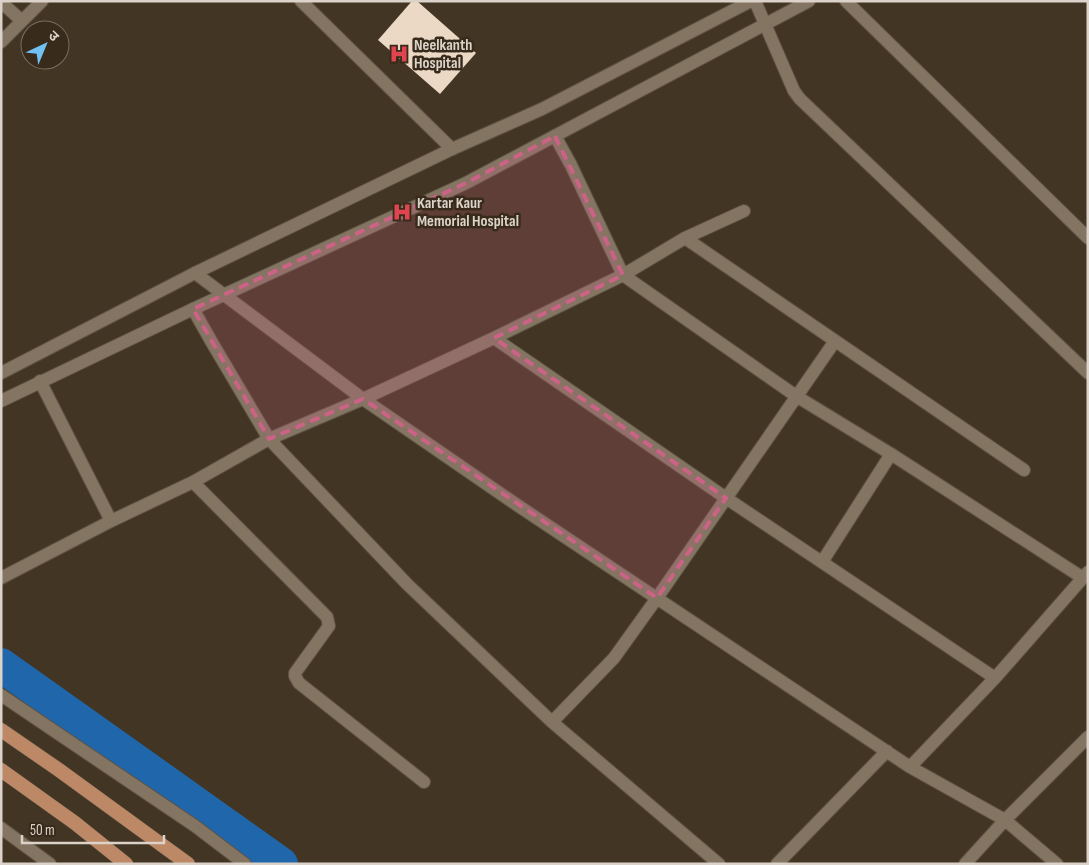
<svg xmlns="http://www.w3.org/2000/svg" width="1089" height="865" viewBox="0 0 1089 865" font-family="'Sofia Sans Condensed','Noto Sans Devanagari',sans-serif">
<rect width="100%" height="100%" fill="#433524"/>
<g fill="none" stroke-linecap="round" stroke-linejoin="round">
<!-- river -->
<path stroke="#1f66aa" stroke-width="34" d="M1,665L281,864"/>
</g>
<!-- building -->
<path fill="#ebd9c5" d="M412,1H417L476,53L440,94L378,40Z"/>
<g fill="none" stroke-linecap="round" stroke-linejoin="round">
<!-- minor casing -->
<g stroke="#5e5345" stroke-width="14">
<path id="minor" d="M301,1L452,149
M755,1L794,91L800,99L1088,373
M846,1L1088,238
M1,2L22,21
M1,42L42,1
M555,136L571,165L623,275L796,396L891,454L1083,578
M685,238L1024,470
M195,273L363,399L517,505L910,767L1005,820L1057,864
M193,309L211,341L269,439L407,584L552,722L719,864
M494,338L726,498L995,678
M40,381L111,521L193,482L269,439L363,399L494,338L623,275L685,238L744,211
M193,482L327,617L329,626L295,673V676L299,683L424,782
M822,562L891,454
M1,578L111,521
M552,722L614,658L657,598L835,341
M910,767L995,678L1088,572
M777,864L887,751
M965,864L1005,820L1088,737"/>
</g>
<!-- tertiary casing -->
<g stroke="#5e5345" stroke-width="14">
<path id="tertiary" d="M1,373L195,273L452,149L542,109L751,1
M1,401L193,309L466,183L809,1
M1,695L195,826L245,864
M1,828L50,864"/>
</g>
<!-- trunk casing -->
<g stroke="#5e5345" stroke-width="15">
<path id="trunk" d="M1,730L59,770L188,864
M1,770L75,823L126,864"/>
</g>
<!-- minor -->
<use href="#minor" stroke="#847462" stroke-width="12"/>
<!-- tertiary -->
<use href="#tertiary" stroke="#847462" stroke-width="12"/>
<!-- trunk -->
<use href="#trunk" stroke="#bc8865" stroke-width="14"/>
</g>
<!-- marked area -->
<path fill="#cc6387" fill-opacity="0.2" stroke="#cc6387" stroke-width="4" stroke-dasharray="10 6" stroke-linejoin="round" d="M555,136L623,275L494,338L726,498L657,598L363,399L269,439L193,309L466,183Z"/>
<!-- icons -->
<defs>
<g id="hospital-bare" transform="scale(1.5)"><path d="M-5-5h3v3.5h4V-5h3V5h-3V1.5h-4V5h-3Z" fill="#e0444e" stroke="#382b1b" stroke-width="2.5" paint-order="stroke"/></g>
</defs>
<g fill-rule="evenodd">
<use href="#hospital-bare" x="399" y="54"/>
<use href="#hospital-bare" x="402" y="212"/>
</g>
<g text-anchor="middle" dominant-baseline="central" stroke-width="5" stroke-linejoin="round" paint-order="stroke">
<!-- poi labels -->
<g font-size="16" font-weight="bold" fill="#dbd3c9" stroke="#382b1b" text-anchor="start">
<text x="414" y="45">Neelkanth<tspan x="414" dy="18">Hospital</tspan></text>
<text x="417" y="203">Kartar Kaur<tspan x="417" dy="18">Memorial Hospital</tspan></text>
</g>
</g>
<!-- border -->
<rect width="1089" height="865" fill="none" stroke="#dbd3c9" stroke-width="5"/>
<!-- north arrow -->
<g transform="translate(45 45) rotate(44)"><circle r="24" fill="#382b1b" stroke="#796e61"/>
<path d="M0-4L9 19L0 12L-9 19Z" fill="#70c2f4"/>
<text y="-8" font-size="14" font-weight="bold" text-anchor="middle" fill="#dbd3c9">उ</text>
</g>
<!-- scale -->
<path d="M22 835v8h142v-8" fill="none" stroke="#dbd3c9" stroke-width="2.5"/>
<text x="30" y="835" font-size="15" fill="#dbd3c9" stroke="#382b1b" stroke-width="4" paint-order="stroke">50 m</text>
</svg>
